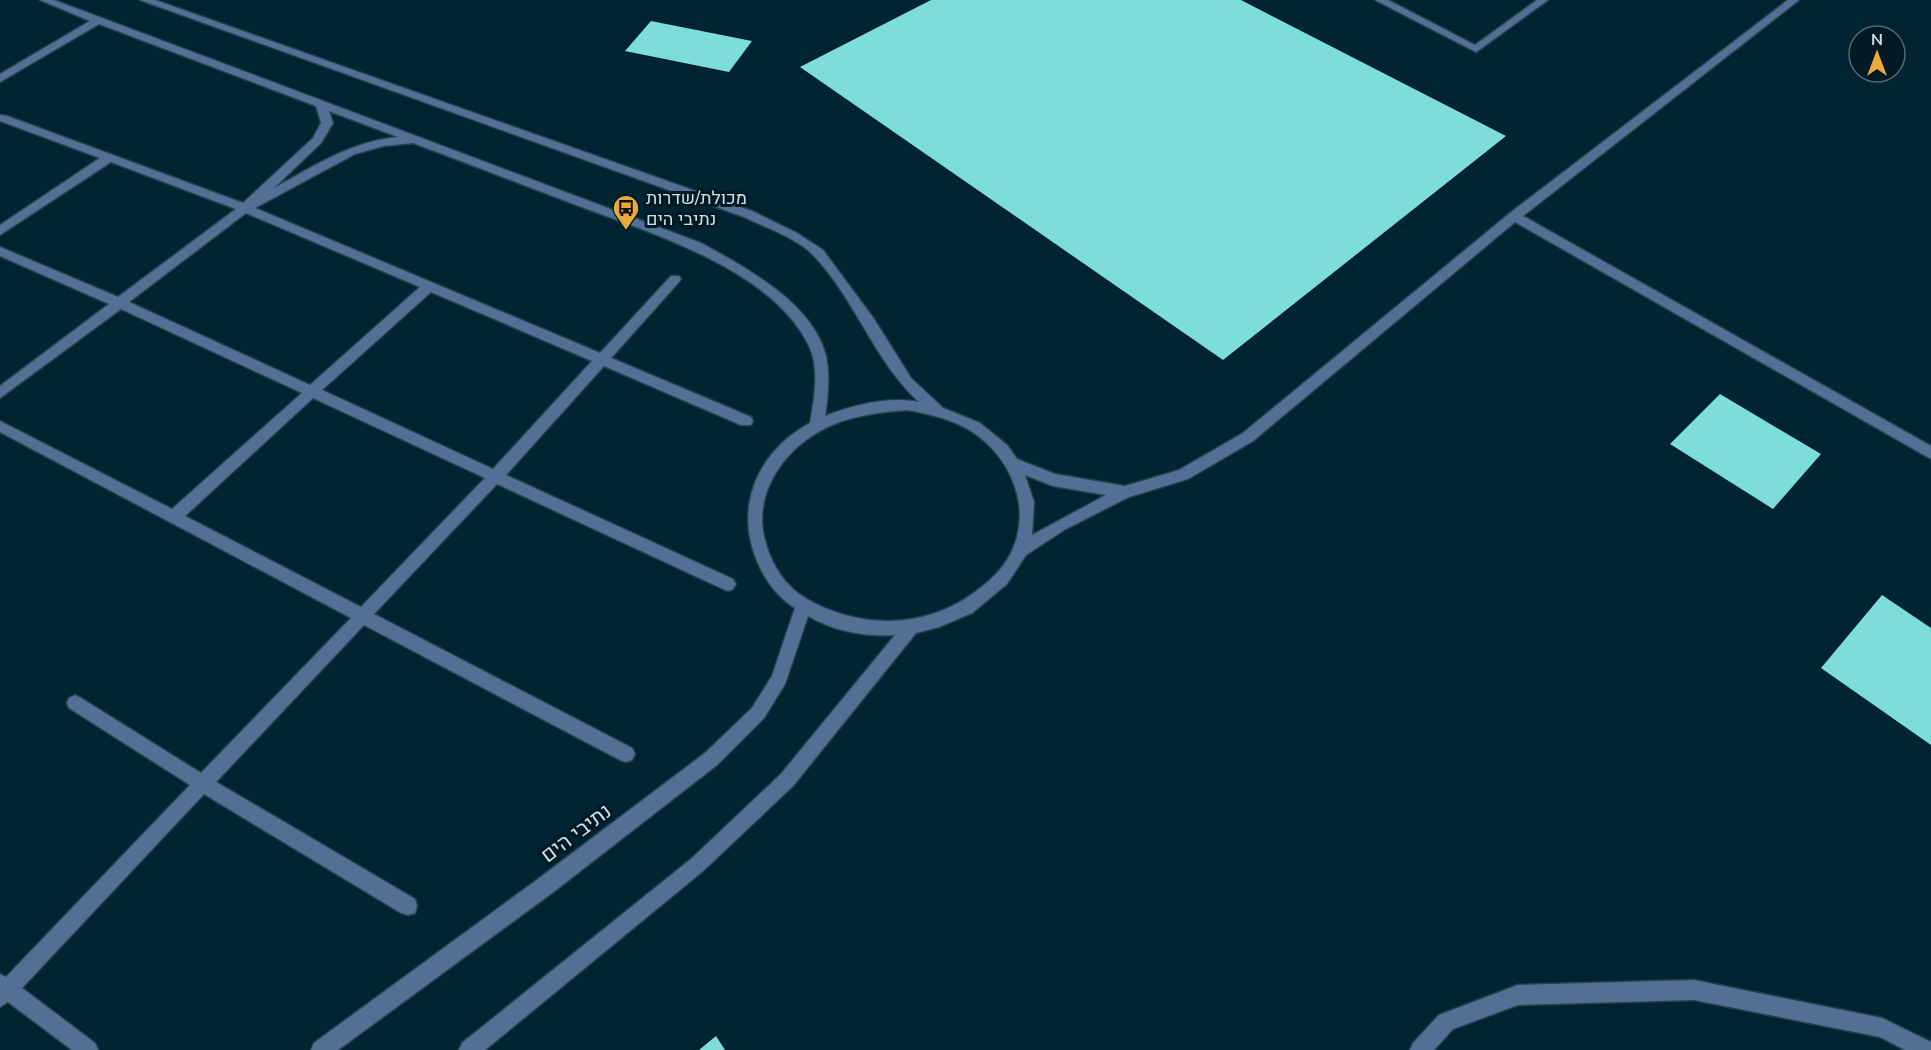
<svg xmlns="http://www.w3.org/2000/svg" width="1931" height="1050" viewBox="0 0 1931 1050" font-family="'Nunito Sans',Heebo,sans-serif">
<rect width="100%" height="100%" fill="#002431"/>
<!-- building -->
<path fill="#7ddddd" d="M931,0H1241L1506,136L1223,360L800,67Z
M651,21L752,41L729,72L625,51Z
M1720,394L1821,454L1773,509L1670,444Z
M1882,595L1931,628V745L1821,668Z
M716,1036L725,1050H699Z"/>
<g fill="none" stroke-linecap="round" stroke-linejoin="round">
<!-- minor casing -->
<g stroke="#21424e" stroke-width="3">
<path id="minor" d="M40,0H54L701,243C745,267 813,303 826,356C830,375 828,397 825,416C854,405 888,396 919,402C875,362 856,301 815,257C798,238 766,228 744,217L140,0H155L752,211L797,233L823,250L874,319L911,378L943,408L980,423L1007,445L1017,459L1055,474L1125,486L1179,470L1243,433L1510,213L1788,0H1799L1523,216L1931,446V459L1515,222L1253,441L1188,479L1129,497L1064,530L1026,555L1007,584L972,613L939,627L916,633L793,786L703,871L485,1050H459L462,1043L691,859L781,774L895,635C865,637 833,631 808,616L785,684L764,718L717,765L552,893L338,1050H311L314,1043L538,879L705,753L752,708L772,676L795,608C777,597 765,580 757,561C734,506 758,451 810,423C814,400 820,369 809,346C772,268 647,232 571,203C519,183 466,163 413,143L384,146L355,154L255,208L600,353L671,276H679L681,279L679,282L611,358L751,417L753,421L751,425H741L604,366L506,475L733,579L736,584L733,589L728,591L723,589L497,484L374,614L632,748L635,754L632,760L626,762L620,760L364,625L216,782L415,899L417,906L415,913L408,915L401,913L204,794L22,988L95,1043L98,1050H72L8,1002L0,1007V974L6,977L190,785L69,708L67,703L69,698L75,695L81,698L201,773L351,618L0,432V421L172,509L302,393L121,309L0,398V386L109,304L0,256V247L118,297L236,209L111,162L0,235V225L100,158L0,121V115L7,116L243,203L313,138L321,123L316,106L99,24L0,82V74L90,21ZM329,111L398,137C352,141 314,166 274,188L321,143L333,123ZM246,213L420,287L310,385L129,302ZM431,292L592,361L493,469L322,390ZM313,398L485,478L361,607L185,516ZM907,410C929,414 952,419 971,431C1011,457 1033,508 1011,553C1003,569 989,582 975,592C924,630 858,629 805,598C785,586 772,565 766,544C750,493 786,445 832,425C856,415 881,412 907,410ZM1025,475L1053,486L1106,495L1032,535L1034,502Z
M1375,0H1388L1475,45L1537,0H1548L1476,52Z
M1694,980L1882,1018L1931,1042V1050H1905L1880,1037L1694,1000L1518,1005L1453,1029L1434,1050H1410L1413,1043L1439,1015L1518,985Z"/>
</g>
<!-- minor -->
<use href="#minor" fill="#526f94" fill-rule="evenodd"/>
</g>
<!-- icons -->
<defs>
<g id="bus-pin" transform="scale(1.35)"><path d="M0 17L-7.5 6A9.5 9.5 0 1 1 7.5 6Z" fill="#eba93a" stroke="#011a24"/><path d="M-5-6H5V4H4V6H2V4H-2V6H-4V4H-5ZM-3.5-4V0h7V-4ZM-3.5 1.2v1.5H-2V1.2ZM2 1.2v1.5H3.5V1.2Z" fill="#111"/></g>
</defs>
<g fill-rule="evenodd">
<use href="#bus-pin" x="626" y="208"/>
</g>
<g text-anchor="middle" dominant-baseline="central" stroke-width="6" stroke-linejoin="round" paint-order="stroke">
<!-- poi labels -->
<g font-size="18" fill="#cde0e8" stroke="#011a24" text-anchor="start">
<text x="646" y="198">מכולת/שדרות<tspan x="646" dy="21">נתיבי הים</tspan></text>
</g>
<!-- near-street labels -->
<g font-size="21" fill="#cde0e8" stroke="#011a24">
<text transform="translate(576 833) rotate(-37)">נתיבי הים</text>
</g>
</g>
<!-- north arrow -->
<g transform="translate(1877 54)"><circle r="28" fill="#011a24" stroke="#536972" stroke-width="1.5"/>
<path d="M0-4.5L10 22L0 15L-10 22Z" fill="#eba93a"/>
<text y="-9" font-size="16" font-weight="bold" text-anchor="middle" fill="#cde0e8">N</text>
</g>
</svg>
